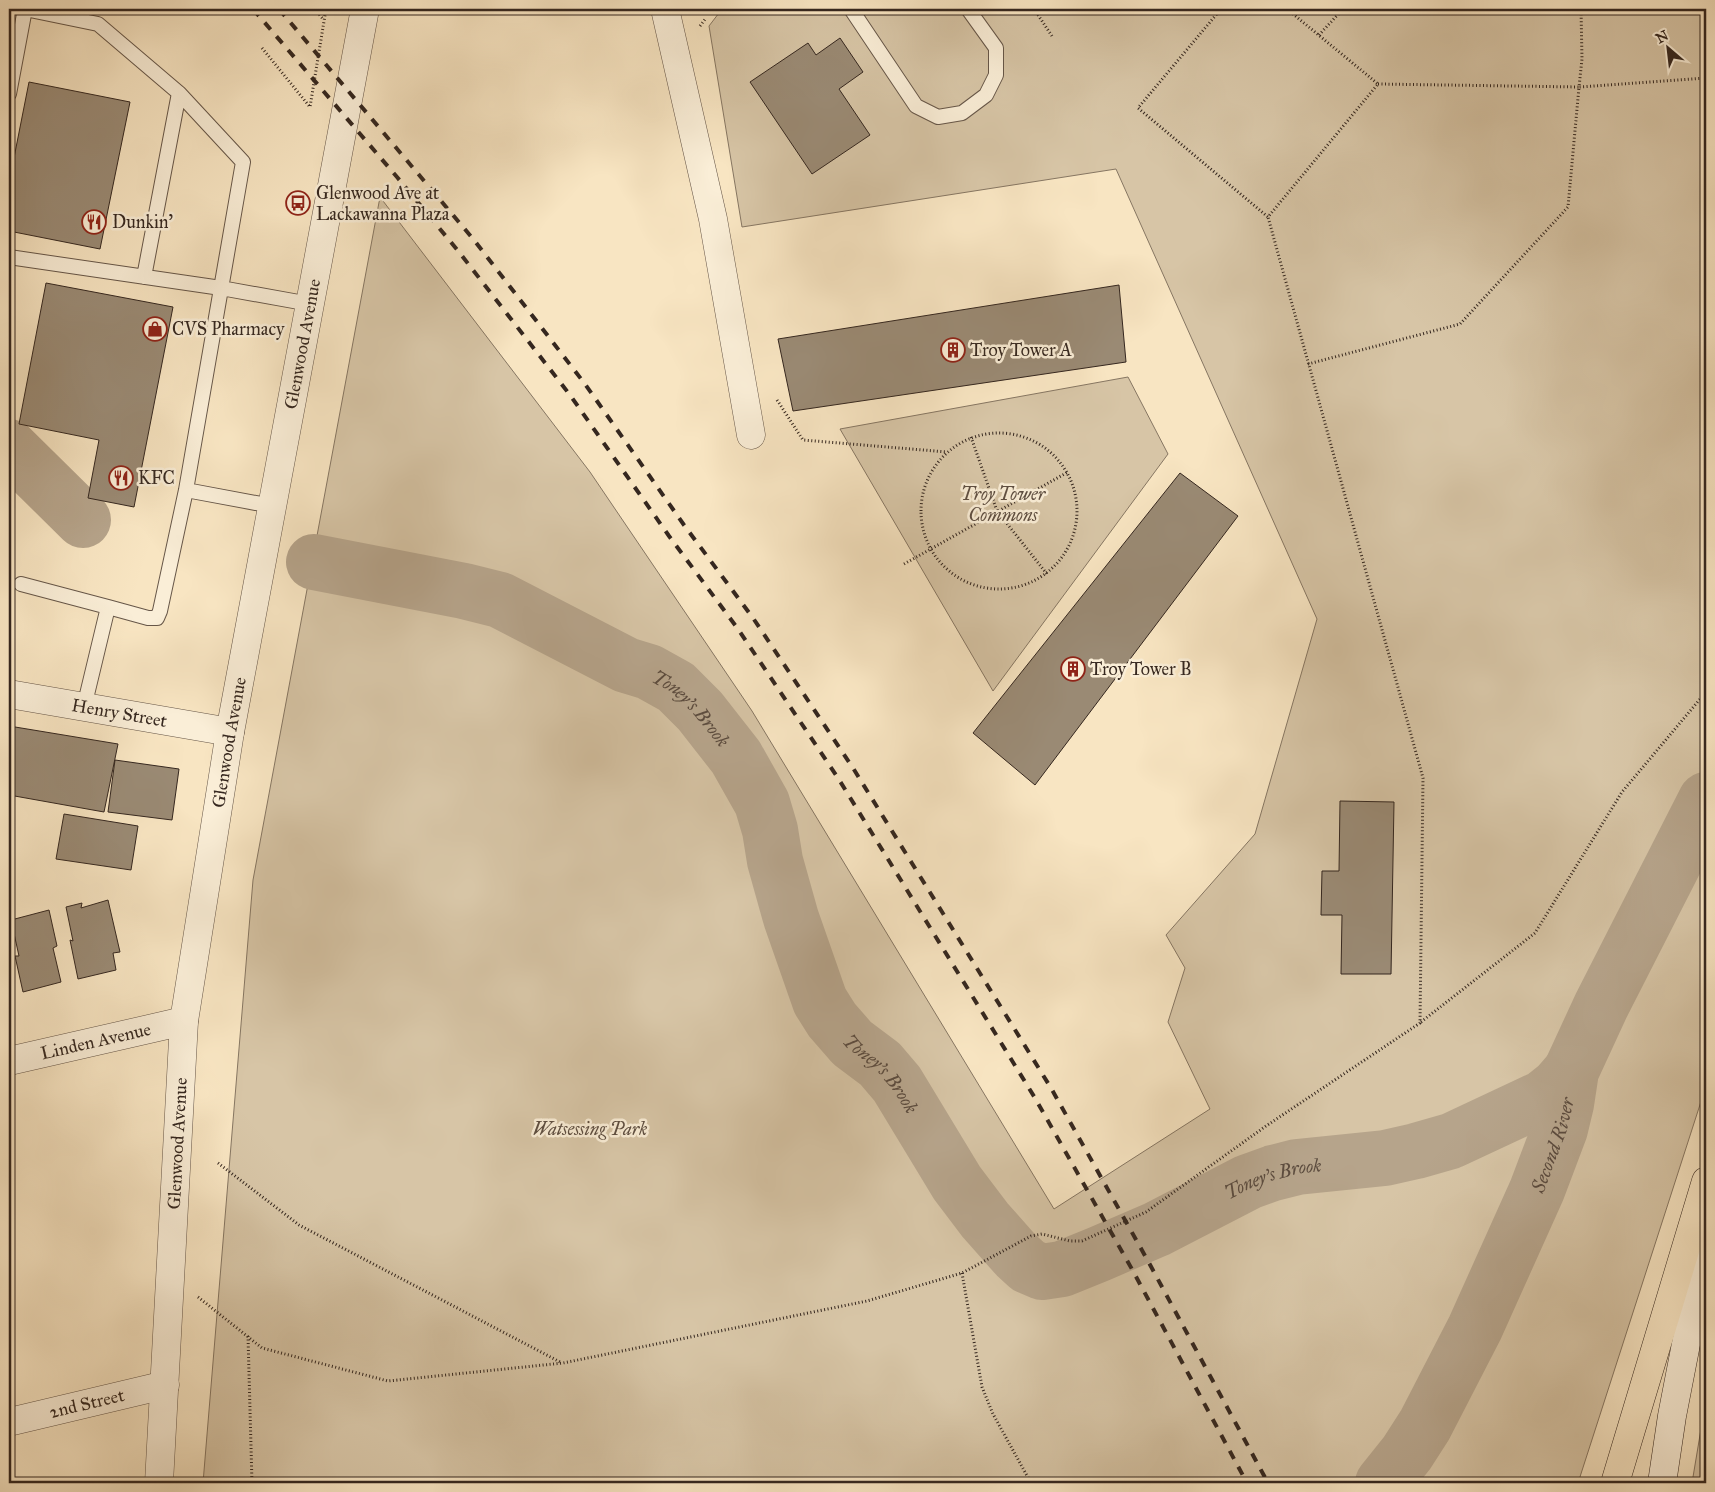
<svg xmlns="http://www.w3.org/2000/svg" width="1715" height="1492" viewBox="0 0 1715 1492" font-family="'IM FELL Great Primer',serif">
<rect width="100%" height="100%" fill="#f8e5c2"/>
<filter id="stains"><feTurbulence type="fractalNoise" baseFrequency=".004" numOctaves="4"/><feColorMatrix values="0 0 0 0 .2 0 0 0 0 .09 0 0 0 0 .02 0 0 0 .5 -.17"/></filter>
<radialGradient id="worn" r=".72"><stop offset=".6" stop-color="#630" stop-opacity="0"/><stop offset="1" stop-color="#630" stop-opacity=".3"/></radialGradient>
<!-- green -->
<path fill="#d7c5a6" stroke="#867662" d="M722,9H1706V1086L1578,1483H203L253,880L380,197L590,472L752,711L1054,1209L1210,1109L1168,1022L1185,968L1166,935L1255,834L1317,619L1116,169L742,227L709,26Z
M1128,377L1168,454L993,691L840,429Z
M1706,1399V1483H1692Z"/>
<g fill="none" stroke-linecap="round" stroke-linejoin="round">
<!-- river -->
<g stroke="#b6a48b" stroke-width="56">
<path d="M9,447L83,520"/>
<path id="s1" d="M314,562L464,591L500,600L626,665L649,672L676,687L700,711L736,757L762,803L770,830L775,861L791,918L820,1001L832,1020L852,1043L880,1064L897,1084L957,1183L985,1220L1016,1255L1028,1266L1042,1272L1062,1269L1099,1254L1157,1229L1248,1182L1273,1173L1297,1167L1385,1158L1416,1151L1451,1141L1543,1098L1558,1086L1571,1071"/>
<path id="s2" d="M1383,1483L1407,1453L1425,1425L1475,1328L1537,1190L1560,1129L1566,1104L1571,1071L1601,1006L1706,800"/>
</g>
</g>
<!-- building -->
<path fill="#9a8a74" stroke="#35271f" d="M840,38L863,72L839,89L870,135L812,174L750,82L808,43L816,55Z
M29,82L130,102L100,249L9,231V183Z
M46,283L173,307L134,507L88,498L99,440L19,424Z
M1119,285L1126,362L793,411L778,339Z
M1180,473L1238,516L1035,785L973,733Z
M9,726L118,744L104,812L9,795Z
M115,760L179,769L172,820L108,812Z
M1340,801L1394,802L1391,974H1341L1342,915H1321L1322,871H1339Z
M64,814L138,826L131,870L56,859Z
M108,900L120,952L113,953L116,970L78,979L70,940L73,941L66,907L82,903L81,908Z
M49,910L57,946L53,948L61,982L23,992L15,956H19L11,920Z"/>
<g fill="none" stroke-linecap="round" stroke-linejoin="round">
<!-- service casing -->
<g stroke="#665648" stroke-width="16">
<path id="service" d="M851,9L916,106L938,117L962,113L986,95L996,75V48L968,9
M9,94L25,9L98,24L179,93L243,162L186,490L160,611L157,618H148L108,607
M9,257L221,288L310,304
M144,277L179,93
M186,490L272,506
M21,584L108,607L84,707"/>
</g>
<!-- minor casing -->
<g stroke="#665648" stroke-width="29">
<g id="minor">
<path d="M665,9L713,219L751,435"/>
<path id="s3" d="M9,694L230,732"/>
<path id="s4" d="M9,1061L184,1021"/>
<path id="s5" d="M9,1422L165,1385"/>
</g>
</g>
<!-- tertiary casing -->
<g stroke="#665648" stroke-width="29">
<g id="tertiary">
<path id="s6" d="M159,1483L184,1021L230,732L365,9"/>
</g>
</g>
<!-- secondary casing -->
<g stroke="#35271f" stroke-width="29">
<path id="secondary" d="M1662,1483L1672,1416L1706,1241"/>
</g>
<!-- motorway casing -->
<g stroke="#35271f" stroke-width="29">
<path id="motorway" d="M1615,1483L1706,1181"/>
</g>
<!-- path -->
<path stroke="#35271f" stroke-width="3" stroke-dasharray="1 2.5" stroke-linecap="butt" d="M315,9L323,19
M1034,9L1052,36
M1221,9L1138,108L1268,217L1378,84L1287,9
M700,26L706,18
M1319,35L1343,9
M262,48L310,107L326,9
M1378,84L1579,87L1582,59L1581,9
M1308,364L1460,324L1568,207L1579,87L1706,78
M777,400L803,440L947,452
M921 511a78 78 0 1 1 156 0a78 78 0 1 1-156 0Z
M971,437L997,511L1047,574
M904,564L1068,472
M1421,1022L1535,933L1622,792L1706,692
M218,1163L299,1225L562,1363
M962,1273L982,1387L993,1414L1031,1483
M198,1297L262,1348L388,1381L563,1363L867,1301L962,1273L1031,1236L1042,1234L1070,1241H1082L1146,1212L1266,1126L1420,1023L1423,778L1268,217
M248,1336L252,1483"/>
<!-- service -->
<use href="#service" stroke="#faeed7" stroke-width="14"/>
<!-- minor -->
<use href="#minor" stroke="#faeed7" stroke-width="28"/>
<!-- tertiary -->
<use href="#tertiary" stroke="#faeed7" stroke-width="28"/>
<!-- secondary -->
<use href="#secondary" stroke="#faeed7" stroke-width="28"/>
<!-- motorway -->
<use href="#motorway" stroke="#f8e5c2" stroke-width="28"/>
<!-- rail -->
<path stroke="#35271f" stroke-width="4" stroke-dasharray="9 9" stroke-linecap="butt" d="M253,9L397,177L459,252L570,395L669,536L738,629L838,778L1035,1098L1133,1271L1247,1483
M279,9L474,240L585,384L684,525L753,618L853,768L1051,1088L1148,1261L1268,1483"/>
</g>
<!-- icons -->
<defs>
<g id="bus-ring" transform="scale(1.25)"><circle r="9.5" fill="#faeed7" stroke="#8f2418" stroke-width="1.5"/><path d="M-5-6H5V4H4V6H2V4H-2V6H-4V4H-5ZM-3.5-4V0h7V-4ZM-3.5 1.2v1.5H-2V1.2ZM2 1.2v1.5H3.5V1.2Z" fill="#8f2418"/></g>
<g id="restaurant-ring" transform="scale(1.25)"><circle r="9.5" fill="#faeed7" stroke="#8f2418" stroke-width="1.5"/><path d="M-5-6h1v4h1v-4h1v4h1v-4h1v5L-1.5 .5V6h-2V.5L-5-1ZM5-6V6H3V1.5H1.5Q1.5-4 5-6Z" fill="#8f2418"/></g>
<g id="shop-ring" transform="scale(1.25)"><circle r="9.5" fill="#faeed7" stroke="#8f2418" stroke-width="1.5"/><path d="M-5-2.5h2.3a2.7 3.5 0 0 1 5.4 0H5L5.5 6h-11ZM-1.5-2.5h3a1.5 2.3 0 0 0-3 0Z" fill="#8f2418"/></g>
<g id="building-ring" transform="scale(1.25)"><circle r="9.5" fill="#faeed7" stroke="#8f2418" stroke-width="1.5"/><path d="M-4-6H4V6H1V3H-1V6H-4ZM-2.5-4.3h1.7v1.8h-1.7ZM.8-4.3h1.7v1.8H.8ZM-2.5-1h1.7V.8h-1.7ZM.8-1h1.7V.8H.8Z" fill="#8f2418"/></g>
</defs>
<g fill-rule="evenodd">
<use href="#bus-ring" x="298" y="203"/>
<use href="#restaurant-ring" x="94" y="222"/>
<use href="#shop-ring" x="155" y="329"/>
<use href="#building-ring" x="953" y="350"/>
<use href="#restaurant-ring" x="121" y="478"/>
<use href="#building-ring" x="1073" y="669"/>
</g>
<g text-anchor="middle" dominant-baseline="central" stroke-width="5" stroke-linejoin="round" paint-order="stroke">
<!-- poi labels -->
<g font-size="18" fill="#35271f" stroke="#faeed7" text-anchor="start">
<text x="316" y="193">Glenwood Ave at<tspan x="316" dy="21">Lackawanna Plaza</tspan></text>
<text x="112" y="222">Dunkin'</text>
<text x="172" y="329">CVS Pharmacy</text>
<text x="970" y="350">Troy Tower A</text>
<text x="138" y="478">KFC</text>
<text x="1090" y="669">Troy Tower B</text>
</g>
<!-- street labels -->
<g font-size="18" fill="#35271f" stroke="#faeed7">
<text stroke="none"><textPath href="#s6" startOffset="1150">Glenwood Avenue</textPath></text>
<text stroke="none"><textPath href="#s3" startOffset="112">Henry Street</textPath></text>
<text stroke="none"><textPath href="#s6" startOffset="745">Glenwood Avenue</textPath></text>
<text stroke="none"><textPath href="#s4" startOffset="89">Linden Avenue</textPath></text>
<text stroke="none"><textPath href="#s6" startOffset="340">Glenwood Avenue</textPath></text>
<text stroke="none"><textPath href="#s5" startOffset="80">2nd Street</textPath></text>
</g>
<!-- park labels -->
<g font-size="18" font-style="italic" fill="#5e4e41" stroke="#faeed7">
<text x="1003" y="494">Troy Tower<tspan x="1003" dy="21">Commons</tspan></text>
<text x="590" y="1129">Watsessing Park</text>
</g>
<!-- water labels -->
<g font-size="19" font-style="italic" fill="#5c4c3f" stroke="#faeed7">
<text stroke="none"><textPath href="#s1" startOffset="412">Toney's Brook</textPath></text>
<text stroke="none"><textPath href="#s1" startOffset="834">Toney's Brook</textPath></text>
<text stroke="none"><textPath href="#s2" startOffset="380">Second River</textPath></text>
<text stroke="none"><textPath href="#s1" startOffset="1344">Toney's Brook</textPath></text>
</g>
</g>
<!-- margin -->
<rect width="1715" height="1492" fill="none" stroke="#f8e5c2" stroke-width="30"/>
<rect x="10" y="10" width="1695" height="1472" fill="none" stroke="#35271f" stroke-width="2.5"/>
<rect x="15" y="15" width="1685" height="1462" fill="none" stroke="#35271f"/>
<!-- north arrow -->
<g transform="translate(1668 48) rotate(332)" stroke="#faeed7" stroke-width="4" paint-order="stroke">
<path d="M0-4L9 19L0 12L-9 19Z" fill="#35271f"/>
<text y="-8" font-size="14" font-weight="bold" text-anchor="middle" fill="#35271f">N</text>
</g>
<rect width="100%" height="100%" filter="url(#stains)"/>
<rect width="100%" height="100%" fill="url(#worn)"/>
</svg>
